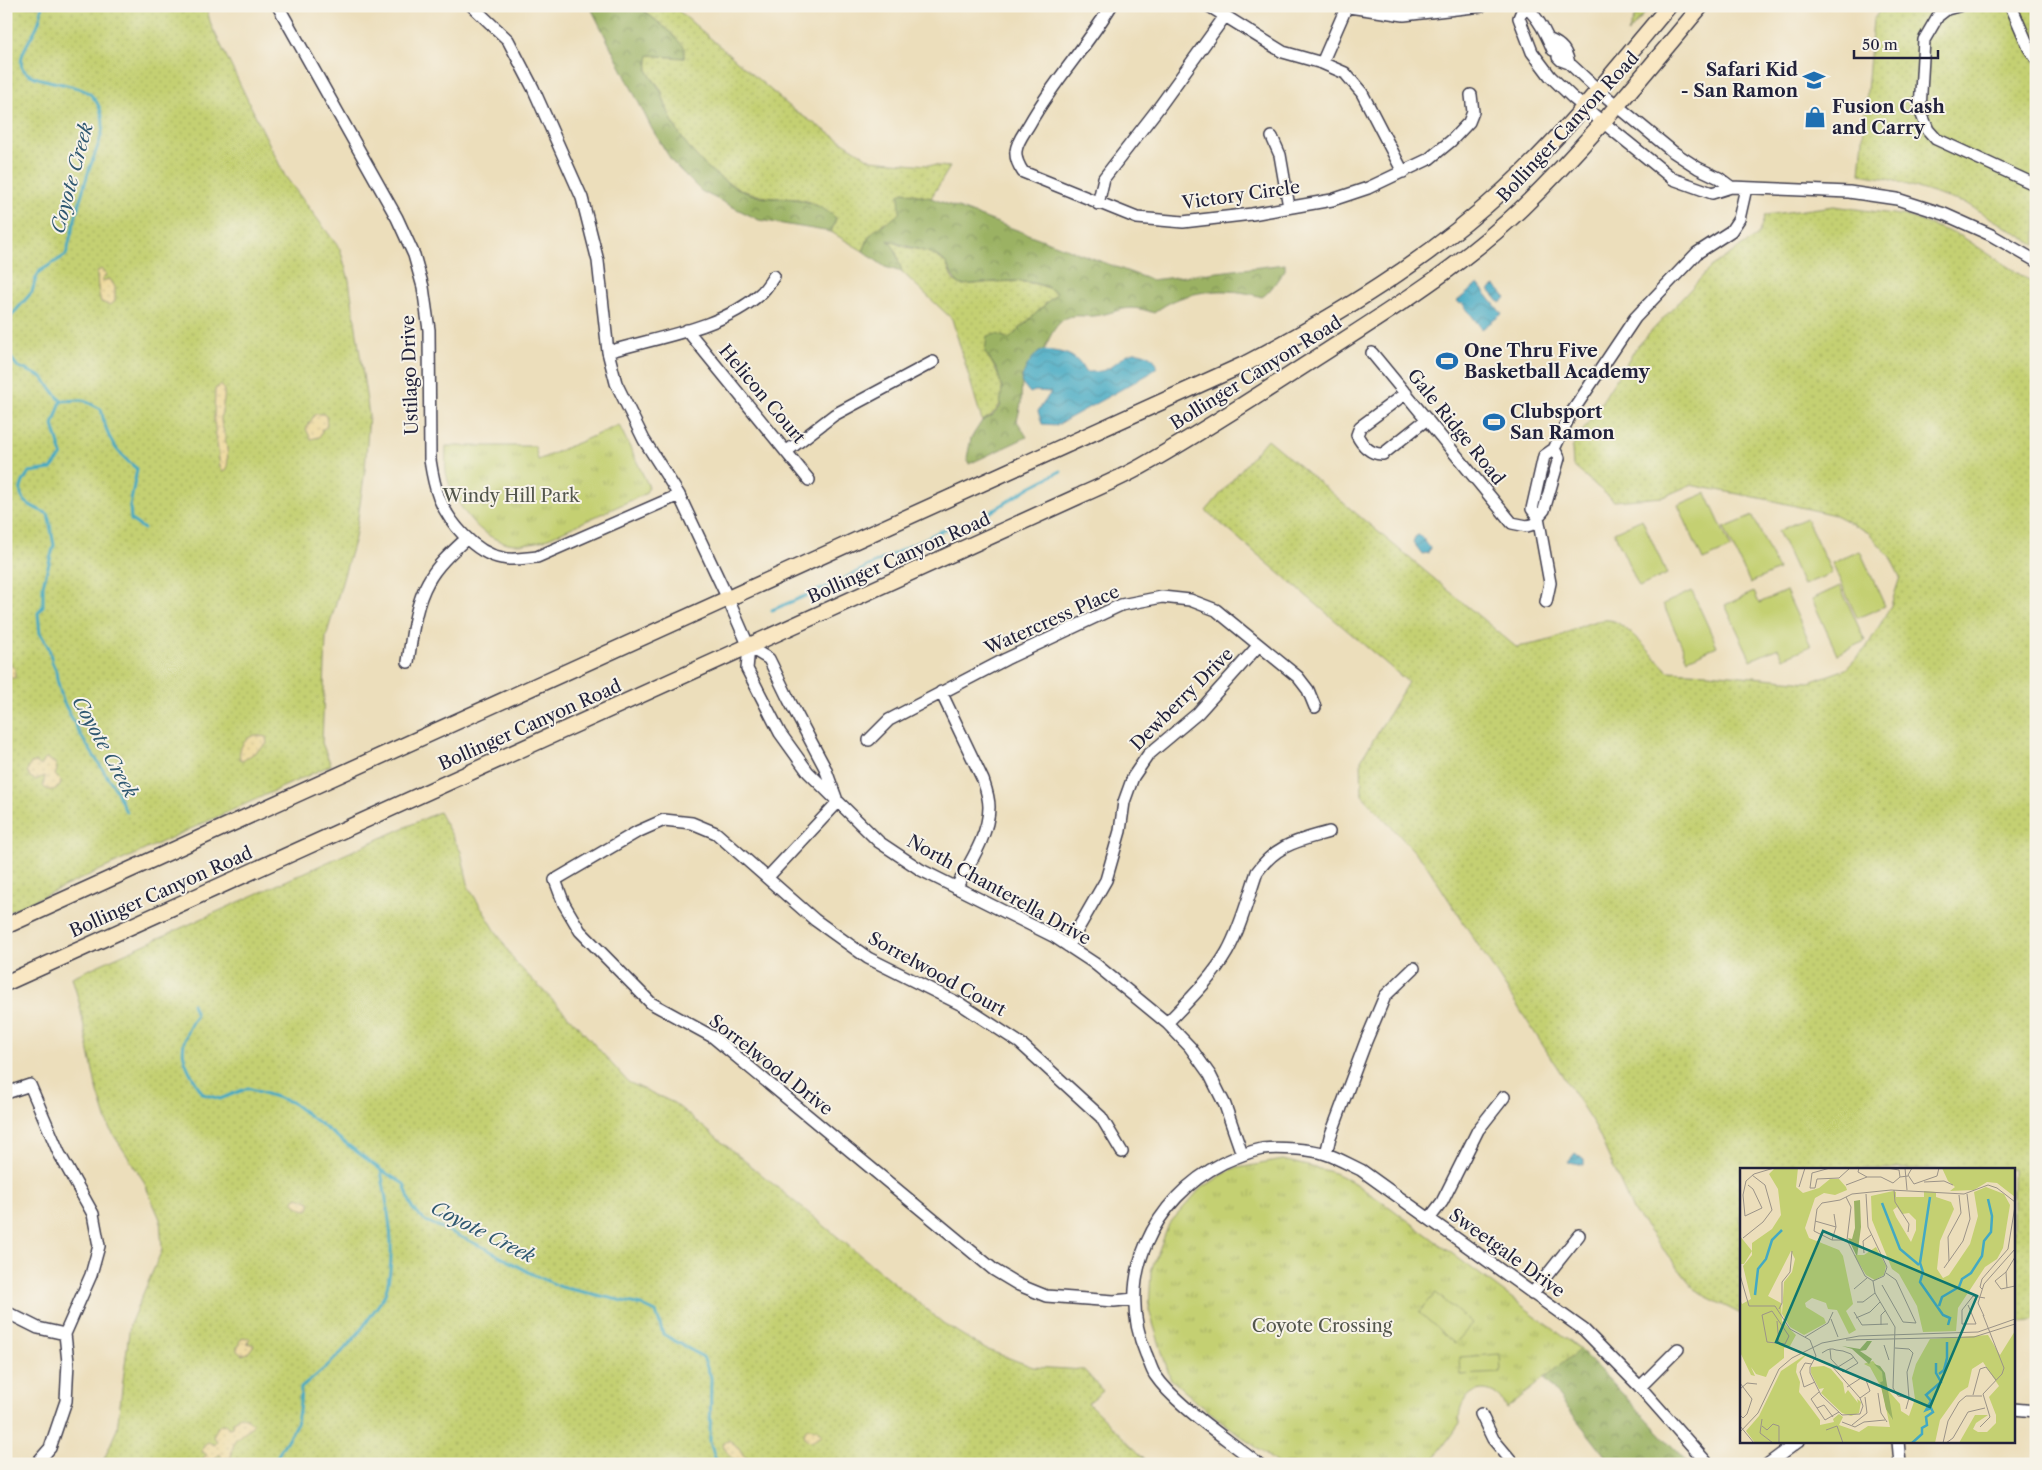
<svg xmlns="http://www.w3.org/2000/svg" width="2042" height="1470" viewBox="0 0 2042 1470" font-family="'Libre Caslon Text',serif">
<defs>
<pattern id="grass-dots" width="8" height="8" patternUnits="userSpaceOnUse" patternTransform="scale(1.25)"><rect width="8" height="8" fill="#c4d072"/><path d="M2 2h.1M6 6h.1" fill="none" stroke="#a8b264" stroke-width="1.8" stroke-linecap="round"/></pattern>
<pattern id="forest-crowns" width="20" height="18" patternUnits="userSpaceOnUse" patternTransform="scale(1.25)"><rect width="20" height="18" fill="#9bb264"/><path d="M2 6a3 3 0 1 1 6 0M12 15a3 3 0 1 1 6 0" fill="none" stroke="#7e9054"/></pattern>
<pattern id="sand-dots" width="8" height="8" patternUnits="userSpaceOnUse" patternTransform="scale(1.25)"><rect width="8" height="8" fill="#eeda9e"/><path d="M2 2h.1M6 6h.1" fill="none" stroke="#ccbb89" stroke-width="1.8" stroke-linecap="round"/></pattern>
<pattern id="park-tufts" width="24" height="20" patternUnits="userSpaceOnUse" patternTransform="scale(1.25)"><rect width="24" height="20" fill="#c4d072"/><path d="M3 7l-1-3M5 7V3M7 7l1-3M15 17l-1-3M17 17v-4M19 17l1-3" fill="none" stroke="#a8b264"/></pattern>
<pattern id="water-waves" width="16" height="10" patternUnits="userSpaceOnUse" patternTransform="scale(1.25)"><rect width="16" height="10" fill="#43a9c3"/><path d="M0 5q4-4 8 0t8 0" fill="none" stroke="#3889a0"/></pattern>
</defs>
<rect width="100%" height="100%" fill="#f7f3e8"/>
<filter id="ink" filterUnits="userSpaceOnUse"><feTurbulence type="fractalNoise" baseFrequency=".02" numOctaves="2"/><feDisplacementMap in="SourceGraphic" scale="10" xChannelSelector="R" yChannelSelector="G"/><feConvolveMatrix kernelMatrix="1 2 1 2 8 2 1 2 1" color-interpolation-filters="sRGB"/></filter>
<filter id="wash" filterUnits="userSpaceOnUse"><feTurbulence type="fractalNoise" baseFrequency=".0096" numOctaves="4" result="noise"/><feDisplacementMap in="SourceGraphic" scale="20" xChannelSelector="R" yChannelSelector="G"/><feGaussianBlur stdDeviation="1.12" result="paint"/><feColorMatrix in="noise" values="0 0 0 0 0 0 0 0 0 0 0 0 0 0 0 0 0 1.4 0 .05"/><feComposite in="paint" operator="in"/></filter>
<g filter="url(#wash)">
<rect width="100%" height="100%" fill="#ecdebb"/>
<!-- grass -->
<path fill="url(#grass-dots)" stroke="#737956" d="M6,6H206L211,25L285,176L340,249L349,280L369,415L365,470L355,538L326,637L322,743L331,765L6,913Z
M638,6H673L795,111L871,160L950,167L931,198L904,192L901,212L894,220L885,222L870,235L863,251L831,232L836,219C828,213 819,206 810,202C794,196 777,200 761,196C712,185 674,140 662,93C660,84 650,79 648,70C647,66 648,60 648,55L684,58L668,30Z
M1639,6H1651L1628,33Z
M1883,6H2036V245L1967,204L1889,179L1860,174L1873,20Z
M1834,206L1907,216L1961,236L2036,285V1319L2013,1323V1169H1741V1314L1697,1292L1633,1211L1595,1126L1425,863L1362,795L1361,760L1408,682L1206,511L1267,439L1516,647C1528,645 1541,643 1553,639C1569,633 1601,612 1618,623C1637,636 1652,655 1668,671L1708,673L1809,682L1846,669L1866,648L1890,608L1900,577L1890,557L1869,533L1835,515L1765,499L1690,485L1663,497L1614,501L1573,466L1572,448L1636,348L1711,267L1758,235L1765,215Z
M886,240L905,247L930,252L946,263L953,280L961,285C993,283 1029,275 1057,293L1009,339L997,334L985,352C1001,376 1015,404 982,421L952,319L902,272L895,249Z
M439,812L461,852L469,888L515,962L577,1025L628,1082L674,1103L943,1323L985,1349L1033,1367L1084,1370L1103,1391L1088,1403L1150,1464H102L117,1429L130,1324L162,1250L160,1219L143,1180L109,1128L96,1086L79,1002L72,977Z"/>
<!-- forest -->
<path fill="url(#forest-crowns)" stroke="#5e6a50" d="M590,6H638L668,30L685,48L684,58L649,55C648,60 647,66 648,71C650,78 660,86 663,97C675,141 715,186 761,197C768,198 776,198 784,198C804,199 821,205 836,218L831,232L759,220L701,191L673,163L652,129Z
M904,192L931,198L1151,280L1285,264V270C1277,279 1271,292 1262,297C1228,286 1183,289 1154,313C1124,302 1120,313 1093,316C1082,317 1073,313 1063,320C1053,328 1049,339 1044,350L1039,352L1022,376L1021,404L1017,421L1027,437L969,464L967,458L971,438L982,421L992,416L1000,407L1002,388L997,370L985,352L987,336L997,334L1009,339L1057,293C1029,274 993,283 961,285C951,278 952,272 946,263C936,251 904,247 888,240L895,249L902,272L885,267L863,251C866,246 867,238 872,233C880,224 892,222 900,212L899,194Z
M1569,1340L1580,1349L1689,1464H1608L1606,1457L1545,1379C1556,1369 1558,1351 1569,1340Z"/>
<!-- sand -->
<path fill="url(#sand-dots)" stroke="#887e6c" d="M101,269L106,275L101,281L110,279L115,287V301C111,307 107,304 101,302C98,291 97,282 97,272Z
M221,385C229,394 220,410 221,420C221,424 223,428 224,432C226,444 230,459 226,471L223,472L220,467L214,420L215,389Z
M315,414H323L326,416L327,425L324,429H321L322,432L319,437L311,439L306,429Z
M6,661L15,669V678H10V675H6Z
M255,735L266,737L267,744L244,760L241,761C236,750 245,738 255,735Z
M46,758L55,763L57,770L55,775L61,781L60,786C54,791 48,792 43,786L45,776L35,780L30,777L27,772L31,763L36,762L41,766Z
M298,1197L310,1202V1207L308,1210L302,1209L295,1204L294,1200Z
M243,1337L250,1339L247,1343L254,1345L248,1353L242,1355L237,1351V1347L240,1345L239,1342Z
M240,1416L248,1419L253,1425L235,1440L229,1464H216L222,1459L220,1454L208,1464H205L203,1458L207,1455L202,1451L204,1445L208,1442L215,1445L217,1441L213,1436L219,1425L225,1424L229,1428L233,1427L234,1421Z
M810,1428L819,1430L822,1435L811,1441L806,1440L804,1434L806,1429Z
M729,1440L739,1448L743,1455L748,1459L747,1464C734,1464 729,1456 723,1445L725,1441Z"/>
<!-- park -->
<path fill="url(#park-tufts)" stroke="#737956" d="M619,425L649,487L645,494L544,540C507,551 483,539 462,508C455,497 449,486 446,473C445,464 446,455 446,446H535L538,460Z
M1283,1160L1332,1172L1351,1181L1391,1208L1580,1349L1506,1409C1504,1406 1503,1402 1501,1399C1483,1378 1455,1397 1460,1423L1430,1464H1278L1198,1403L1170,1378L1149,1310L1151,1271L1169,1224L1200,1189L1232,1169Z"/>
<!-- pitch -->
<path fill="#c4d072" stroke="#737956" d="M1706,493L1731,548L1703,560L1678,505Z
M1753,516L1778,570L1750,583L1724,528Z
M1806,518L1832,573L1803,585L1778,531Z
M1642,519L1667,574L1639,587L1614,532Z
M1860,551L1885,606L1857,618L1832,563Z
M1840,586L1865,641L1837,654L1812,599Z
M1692,591L1717,646L1688,659L1663,604Z
M1786,591L1811,646L1783,658L1778,648L1751,660L1725,605L1754,592L1759,603Z
M1436,1293L1472,1324L1455,1344L1419,1312Z
M1500,1354L1501,1373L1461,1375L1460,1357Z"/>
<!-- water -->
<path fill="url(#water-waves)" stroke="#32667f" d="M1478,284L1502,314L1482,329L1462,303L1460,304L1457,301Z
M1495,286L1506,298L1500,303L1489,290Z
M1044,350C1063,352 1076,353 1085,372C1092,372 1098,372 1105,370C1120,363 1127,346 1146,354C1151,357 1155,359 1157,364L1156,368L1149,374L1057,425L1042,424L1038,411L1051,392L1035,391L1030,393L1021,382C1024,369 1032,354 1044,350Z
M1418,535L1421,536L1430,548L1428,553L1422,554L1413,542L1415,537Z
M1575,1153L1584,1160V1165L1568,1162Z"/>
<g fill="none" stroke-linecap="round" stroke-linejoin="round">
<!-- stream -->
<path stroke="#43a9c3" stroke-width="3" d="M6,327L12,315L32,292L36,278L40,271L66,255C73,226 80,198 89,170C93,158 102,139 103,126C103,115 99,103 91,95C76,81 29,84 22,67C17,54 36,33 39,21C41,17 41,11 42,6
M6,351L17,366L42,377L61,401
M61,401L53,425L62,455L51,469L29,472C10,498 26,504 48,514L54,545L43,585V606L38,613L40,633L49,648L52,662L56,671L57,679L63,701L81,736L116,790L126,812
M61,401L83,400L101,409C107,439 114,450 137,469L130,506L131,520L144,529
M772,610L826,587L938,532L980,519L1030,487L1061,471
M192,1004L196,1015C174,1049 183,1062 203,1094L220,1099L248,1088L291,1102L381,1170L404,1184L412,1208L424,1220L485,1248L532,1274L561,1287L641,1305L656,1312L663,1334L703,1357L711,1377L710,1442L717,1464
M274,1464C280,1449 286,1443 293,1430C300,1418 300,1401 301,1388C332,1363 353,1344 374,1311C378,1305 385,1298 386,1291C397,1252 388,1210 381,1171"/>
</g>
</g>
<g filter="url(#ink)">
<g fill="none" stroke-linecap="round" stroke-linejoin="round">
<!-- minor casing -->
<g stroke="#403e4e" stroke-width="14">
<path id="minor" d="M278,6L397,218L414,255L423,287L429,330L430,460C432,473 434,485 439,498C449,522 474,553 502,558C513,561 525,558 537,557L679,495
M472,6L508,40L533,88L582,198L598,261L608,352L616,383L644,440L679,495L728,599L749,647L747,669L780,733L808,772L879,842L921,870L1053,936L1094,963L1167,1023L1190,1047L1210,1075L1225,1105L1242,1154
M1111,6C1086,47 1053,82 1030,123C1025,132 1017,141 1016,151C1015,159 1019,166 1023,172L1137,218L1183,222L1252,214L1332,200L1368,188L1429,159L1451,141L1469,122L1473,112L1471,95
M1209,6L1283,52L1322,63L1345,73L1362,93L1403,172
M1342,6L1404,15L1482,6
M1524,6L1519,18L1532,52L1550,76L1573,98L1673,179L1712,193L1731,187L1849,192L1897,199L1944,214L1991,235L2036,261
M1525,6C1539,18 1546,34 1553,50
M1958,6L1947,9L1938,16L1924,40L1920,110L1928,130L1936,139L2036,185
M2011,6L2029,48L2036,58
M1550,40C1562,45 1566,51 1569,63
M1558,57L1561,60L1569,63L1598,90L1672,151L1698,168L1719,178L1731,187
M1322,63L1346,8
M1272,137L1280,155L1289,207
M1098,204L1104,178L1160,106L1225,16
M687,330L809,480
M608,352C657,337 721,329 760,294C765,290 770,282 774,276
M1372,353L1512,523L1527,526L1538,523
M1406,393L1360,427L1357,435C1362,445 1371,455 1383,454L1427,419
M787,451L834,415L933,362
M1538,517L1544,510L1559,458L1554,449
M1546,602L1550,583L1538,517L1532,509L1544,456L1554,449L1570,415L1635,318L1697,253L1731,231L1739,219L1746,188
M749,647L769,659L789,700L825,768L836,798
M408,662C412,636 415,605 428,582C437,565 453,551 467,538
M941,692L983,780C986,789 989,797 989,807C989,835 969,864 956,888
M869,740L889,720L1006,659L1121,605L1162,597L1190,600L1216,610L1298,677L1308,690L1315,707
M767,878L838,802
M1068,946L1106,880L1120,831L1124,802L1133,777L1148,755L1198,713L1259,645
M1167,1023C1188,1001 1212,978 1227,952C1241,927 1248,898 1257,872C1277,844 1298,841 1329,832
M6,1093L30,1085L59,1153L93,1214L99,1246L91,1275L65,1334L68,1362L66,1401L50,1448L36,1464
M1122,1152L1101,1117L1020,1043L962,1005L868,958L815,920L716,833L692,823L664,820L637,832L555,880L564,904L580,931L651,1003L713,1037L994,1270L1019,1285L1046,1296L1114,1301L1134,1299
M1326,1154L1330,1137L1366,1041L1385,996L1414,968
M1429,1219L1442,1202L1478,1130L1504,1097
M1532,1294L1579,1235
M6,1312L38,1328L65,1334
M1640,1387L1678,1349
M2013,1409L2036,1411
M1481,1414L1493,1439L1514,1464
M1898,1441L1900,1464
M1258,1464C1229,1440 1175,1405 1155,1375C1151,1369 1149,1360 1146,1354C1114,1279 1153,1198 1223,1163C1236,1157 1248,1152 1262,1149C1278,1147 1311,1149 1326,1154C1338,1158 1350,1165 1361,1170L1584,1330L1640,1387L1708,1464
M1768,1464L1799,1441"/>
</g>
<!-- secondary casing -->
<g stroke="#403e4e" stroke-width="18">
<path id="secondary" d="M6,926L1245,364C1338,315 1427,261 1505,189C1565,134 1616,69 1669,6
M6,983L1077,497C1099,487 1121,478 1142,466C1206,430 1266,390 1327,351C1395,307 1464,264 1522,208C1586,146 1643,75 1701,6"/>
</g>
<!-- minor -->
<use href="#minor" stroke="#fff" stroke-width="11"/>
<!-- secondary -->
<use href="#secondary" stroke="#f9e7c3" stroke-width="15"/>
</g>
</g>
<!-- icons -->
<defs>
<g id="school-bare" transform="scale(1.725)"><path d="M0-5L7-2L0 1L-7-2ZM-4 1L0 2.5L4 1V4Q0 6-4 4Z" fill="#1f6fb2" stroke="#f7f3e8" stroke-width="2.5" paint-order="stroke"/></g>
<g id="shop-bare" transform="scale(1.725)"><path d="M-5-2.5h2.3a2.7 3.5 0 0 1 5.4 0H5L5.5 6h-11ZM-1.5-2.5h3a1.5 2.3 0 0 0-3 0Z" fill="#1f6fb2" stroke="#f7f3e8" stroke-width="2.5" paint-order="stroke"/></g>
<g id="stadium-bare" transform="scale(1.725)"><path d="M0-5a6.5 5 0 1 0 0 10a6.5 5 0 1 0 0-10ZM-3.5-1.8h7v3.6h-7Z" fill="#1f6fb2" stroke="#f7f3e8" stroke-width="2.5" paint-order="stroke"/></g>
</defs>
<g fill-rule="evenodd">
<use href="#school-bare" x="1814" y="80"/>
<use href="#shop-bare" x="1815" y="117"/>
<use href="#stadium-bare" x="1447" y="361"/>
<use href="#stadium-bare" x="1494" y="422"/>
</g>
<g text-anchor="middle" dominant-baseline="central" stroke-width="4" stroke-linejoin="round" paint-order="stroke">
<!-- poi labels -->
<g font-size="18" font-weight="bold" fill="#22223b" stroke="#f7f3e8" text-anchor="start">
<text x="1798" y="70" text-anchor="end">Safari Kid<tspan x="1798" dy="21">- San Ramon</tspan></text>
<text x="1832" y="107">Fusion Cash<tspan x="1832" dy="21">and Carry</tspan></text>
<text x="1464" y="351">One Thru Five<tspan x="1464" dy="21">Basketball Academy</tspan></text>
<text x="1510" y="412">Clubsport<tspan x="1510" dy="21">San Ramon</tspan></text>
</g>
<!-- street labels -->
<g font-size="18" fill="#22223b" stroke="#f7f3e8">
<text transform="translate(1568 127) rotate(-47)">Bollinger Canyon Road</text>
<text transform="translate(1241 195) rotate(-8)">Victory Circle</text>
<text transform="translate(1256 373) rotate(-32)">Bollinger Canyon Road</text>
<text transform="translate(410 375) rotate(-92)">Ustilago Drive</text>
<text transform="translate(762 394) rotate(50)">Helicon Court</text>
<text transform="translate(1456 427) rotate(51)">Gale Ridge Road</text>
<text transform="translate(899 558) rotate(-24)">Bollinger Canyon Road</text>
<text transform="translate(1052 620) rotate(-24)">Watercress Place</text>
<text transform="translate(1182 699) rotate(-45)">Dewberry Drive</text>
<text transform="translate(530 725) rotate(-24)">Bollinger Canyon Road</text>
<text transform="translate(999 890) rotate(29)">North Chanterella Drive</text>
<text transform="translate(161 892) rotate(-24)">Bollinger Canyon Road</text>
<text transform="translate(937 974) rotate(29)">Sorrelwood Court</text>
<text transform="translate(771 1065) rotate(38)">Sorrelwood Drive</text>
<text transform="translate(1507 1253) rotate(36)">Sweetgale Drive</text>
</g>
<!-- park labels -->
<g font-size="18" fill="#53564c" stroke="#f7f3e8">
<text x="511" y="496">Windy Hill Park</text>
<text x="1322" y="1326">Coyote Crossing</text>
</g>
<!-- water labels -->
<g font-size="19" font-style="italic" fill="#2f5871" stroke="#f7f3e8">
<text transform="translate(72 178) rotate(-75)">Coyote Creek</text>
<text transform="translate(105 747) rotate(61)">Coyote Creek</text>
<text transform="translate(483 1232) rotate(27)">Coyote Creek</text>
</g>
</g>
<!-- overview -->
<g transform="translate(1740 1168)">
<rect width="275" height="275" fill="#ecdebb"/>
<path d="M35,0H58L56,19L63,25L79,20L90,11H99L106,19L107,22L95,27L84,25L75,30L65,60L69,70L99,82L103,88L113,136L106,143L116,162L109,166L97,142L88,141L86,135L72,130L65,135L66,139L84,150L86,155L64,167L50,159L42,146L44,114L52,104L55,91L51,83L28,128L41,135L42,153L56,167L50,178L44,180V190L29,202L26,209L16,206L11,199L15,208L11,207L0,184V131L2,136L11,131L3,98L12,87V75L32,61L41,47L38,21L29,6ZM202,0H275V29L257,15L247,14L234,22L210,23L215,19L208,13ZM246,19L264,26L270,37L263,80L257,91L245,99L218,140L216,163L183,164L177,138L159,106L152,101L132,52L131,28L153,23L156,24V29H184V23L196,24V29L211,34L214,41L200,73L197,101L203,110L209,107L230,76L238,48L234,24ZM157,39L162,46L169,45L176,52V62L171,74L156,49L153,42ZM0,68L12,83L4,96H0ZM275,163V275H219L235,247H248L236,255L233,261L238,264H247L256,255V247L249,229L259,218L243,194L232,201L228,219L220,224L200,252L195,275H15L6,263L19,248L41,203L68,185L57,196L56,204L60,214L59,224L80,252V257L94,254L93,251L99,246L103,249L99,257L119,264L128,258L150,259L142,221L130,199L124,196L126,195L133,193L142,204L144,213L140,214L152,252L146,220L160,236L161,243L169,248L175,231L172,210L176,196L190,171L248,167L260,187ZM84,198L91,201L103,215L105,226L108,222L118,235L117,231L121,234L119,245L111,248L102,245L81,225L84,220L79,221L71,205V199Z" fill="#c4d072" fill-rule="evenodd"/>
<path d="M120,32L121,59L117,89L108,70L112,71L115,60L114,33ZM127,173H132L126,182L120,183L132,191L129,196L112,181L102,178L120,181ZM134,196L140,198L145,205L153,252L146,241L140,214L143,213L142,204Z" fill="#9bb264"/>
<path d="M136,79L146,98L144,107L135,112L126,107L114,87H124Z" fill="#c4d072"/>
<path fill="none" stroke="#43a9c3" stroke-width="2.5" d="M190,29L180,95L183,104L180,114L203,147L210,150L208,157M142,35L160,81L179,97M15,127L18,101L26,91L32,72L42,62M199,138L202,129L219,119L222,111L231,105L242,88L244,73L251,64L252,48L248,31M199,206L204,202L207,190V174M172,275L182,266V260L187,257L186,249L193,244L191,240L186,242L191,233L186,227L201,214L196,205V195"/>
<path fill="none" stroke="#9b9388" stroke-width="1" d="M90,0L72,5L70,20H75L77,11L99,10L110,0M119,0L118,4L127,9H141L153,15L160,9M147,0L159,2L160,9L168,8M165,0L167,22M172,0L168,7L174,16L197,8L199,0M184,14L204,13L213,17M8,17L13,21L22,40L5,48L3,27L6,13L14,6L34,0M106,17L127,9M59,19L65,0M154,22L155,34L169,56L168,64M126,26L128,59L147,99L144,108L133,113M106,29L111,39L107,72L125,108L133,113M75,53L96,59M3,70L23,54L32,42L25,17L12,7M92,72L96,59L94,46M107,72H92L74,63L77,41L82,35L100,32L112,26L151,22L224,26L248,17L257,20L275,34M124,85L123,73L131,67M275,89L266,104L255,113L261,121L275,118M209,93L208,69L221,45L219,27M204,100L223,73L230,51L227,26M266,104L267,120M0,107L9,138H35L50,161L70,172L76,188L70,199V205L81,227L102,247L120,246L123,238L120,230L91,197L75,190M133,113L135,125L155,159L153,220L158,228L169,230M142,117L163,154L176,155L156,112L146,105M114,121L127,110M242,121L240,119L242,111L268,81L275,38M117,134H123L135,125M228,137L236,156H222V142L233,128L245,130M39,141L42,135V114L50,104L52,83M32,143L49,168L45,176L27,174L22,147ZM114,144L122,157L148,156M244,148L238,135L244,116L275,81M116,150L130,144L140,134M91,151L98,169M37,153L39,176M141,157V147L146,142M65,169L88,155L93,144M106,172L234,169L275,156M144,177L149,192M155,180L169,181L173,185L167,204L169,230L166,241M82,185L87,182L90,181H93L96,182L103,183L111,186L118,195L103,204L91,191L90,181M72,196L65,195L60,204L64,219L75,214M98,199L114,189M0,215L12,231L7,246L3,250L0,247M107,219L121,210L126,212L130,223L120,230M0,221L7,215L17,216M79,224L71,231L85,252L99,244M138,225L141,245L147,254M233,227L240,201L246,199L256,212M77,240L84,237L93,249M22,251L20,265L33,275M102,254L115,259L124,254L145,252M112,257L127,245L125,229M0,258L14,275M22,258L27,262L33,256L39,258V275M240,259L250,249L243,226L262,206L264,200L243,147M86,262L97,258L103,275M0,264L18,245L39,201L52,190L82,175L119,168L238,164L275,151M203,275L208,253L219,234L226,228H242M206,275L213,270L228,244L245,240"/>
<path fill="#0f766e" fill-opacity="0.15" stroke="#0f766e" stroke-width="2.5" d="M83,63L237,128L190,239L36,174Z"/>
<rect width="275" height="275" fill="none" stroke="#22223b" stroke-width="2.5"/>
</g>
<!-- margin -->
<rect width="2042" height="1470" fill="none" stroke="#f7f3e8" stroke-width="25"/>
<!-- scale -->
<path d="M1854 50v8h84v-8" fill="none" stroke="#22223b" stroke-width="2.5"/>
<text x="1862" y="50" font-size="15" fill="#22223b" stroke="#f7f3e8" stroke-width="4" paint-order="stroke">50 m</text>
</svg>
